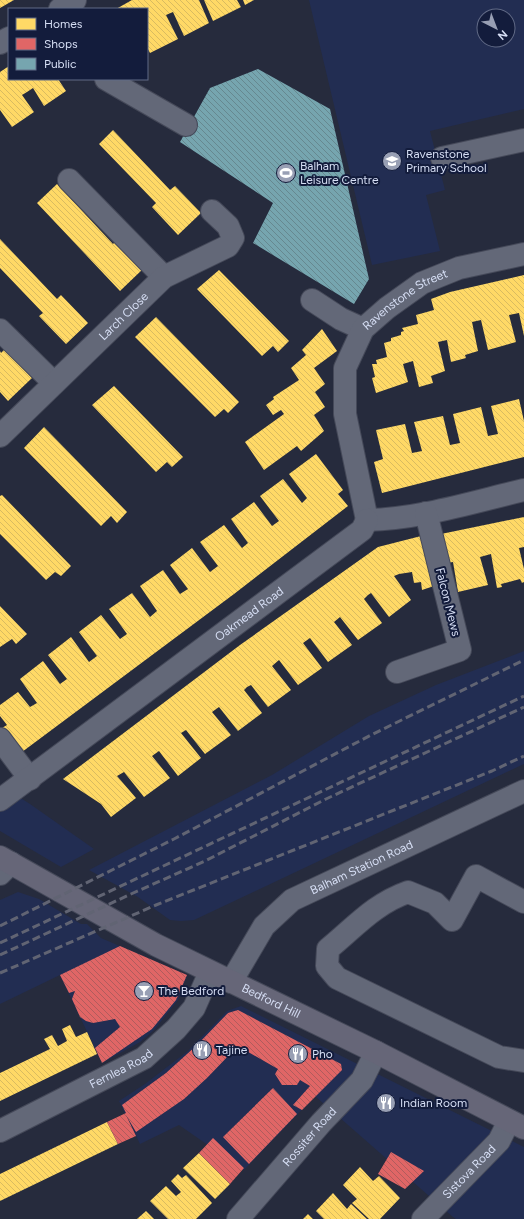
<svg xmlns="http://www.w3.org/2000/svg" width="524" height="1219" viewBox="0 0 524 1219" font-family="Figtree,sans-serif">
<defs>
<pattern id="homes-back-hatch" width="6" height="6" patternUnits="userSpaceOnUse"><rect width="6" height="6" fill="#ffd966"/><path d="M-1 5l2 2M0 0l6 6M5-1l2 2" fill="none" stroke="#d9bb60"/></pattern>
<pattern id="shops-back-hatch" width="6" height="6" patternUnits="userSpaceOnUse"><rect width="6" height="6" fill="#e06666"/><path d="M-1 5l2 2M0 0l6 6M5-1l2 2" fill="none" stroke="#b05c5d"/></pattern>
<pattern id="public-back-hatch" width="6" height="6" patternUnits="userSpaceOnUse"><rect width="6" height="6" fill="#76a5af"/><path d="M-1 5l2 2M0 0l6 6M5-1l2 2" fill="none" stroke="#668890"/></pattern>
</defs>
<rect width="100%" height="100%" fill="#262b3d"/>
<!-- built -->
<path fill="#222d52" fill-rule="evenodd" d="M309,0H524V109L430,131L445,190L426,195L440,251L372,265ZM484,16H508V40H484Z
M524,651V764L194,920L181,921L170,920L138,897L89,870L272,775L369,716L436,685Z
M0,785L30,804L94,849L61,867L0,831Z
M18,892L39,899L81,924H87L101,938L187,975L178,1000L154,1030L140,1042L102,1063L60,975L0,1004V900Z
M241,1006L524,1147V1219H456L453,1217L315,1096L244,1170L179,1125L140,1144L119,1101L145,1084L188,1051L227,1011Z"/>
<!-- homes -->
<path fill="url(#homes-back-hatch)" d="M0,0H14L0,8Z
M132,0H199L209,23L184,36L173,12L166,15L178,39L150,53L147,47V9H116Z
M204,0H237L241,7L213,21Z
M243,0H254L245,5Z
M9,66V79H58L66,91L44,106L33,88L27,92L22,95L34,112L12,127L0,110V72Z
M113,130L170,190L175,186L201,213L178,235L152,207L156,203L99,144Z
M57,184L113,244L117,240L144,268L120,291L37,203Z
M0,239L57,299L61,295L88,323L66,344L39,316L43,313L0,268Z
M219,270L289,341L278,352L273,346L262,356L197,289Z
M524,275V336L519,313L509,315L516,342L488,350L481,320L472,322L478,351L465,355L466,358L451,362L447,340L438,342L445,371L431,376L433,383L419,387L413,361L403,364L408,382L376,393L372,378L375,377L372,364H377L376,360L387,357L384,343L391,341V338L401,335V332L404,331L402,328L418,324L416,315L434,310L431,299L450,292Z
M156,317L239,402L228,413L224,409L215,417L135,337Z
M322,329L337,351L314,368L325,384L315,392L325,407L314,415L324,431L301,451L297,446L264,470L245,442L284,414L281,410L273,415L266,405L274,399L273,397L299,380L291,368L306,355L302,350Z
M5,349L32,378L8,401L0,392V351L1,353Z
M114,386L183,457L172,467L167,462L156,472L92,405Z
M519,399L524,421V457L382,493L374,462L383,459L376,430L405,424L412,453L422,451L414,422L443,416L450,445L460,443L453,414L481,407L488,436L498,434L491,406Z
M44,427L127,512L117,523L111,516L101,526L24,448Z
M316,454L343,490L338,494L348,506L234,594L22,752L2,728L7,725L0,716V705L18,692L30,707L37,703L20,679L43,661L60,684L67,679L48,655L71,637L89,662L97,656L79,632L101,615L120,639L127,634L109,609L132,593L150,617L157,611L140,586L163,570L180,594L188,589L170,565L192,548L210,572L218,566L200,542L224,525L242,548L248,543L231,519L254,502L272,526L279,521L260,496L283,479L302,503L307,498L289,474Z
M2,495L71,566L61,576L55,572L46,580L0,534V496Z
M524,517V547L519,548L524,569V582L522,583L520,579L501,584L502,587L497,588L491,554L480,557L488,585L458,592L453,562L447,563L441,534Z
M429,534L437,585L422,590L421,582L414,583L412,572L399,574L394,576L411,600L389,617L371,593L368,595L364,599L382,623L358,640L340,617L334,622L352,645L328,662L310,638L303,643L322,668L298,685L279,660L272,666L291,690L268,707L251,685L247,687L244,690L262,713L238,731L219,707L212,712L231,735L205,754L186,730L181,733L201,758L178,776L159,751L152,756L170,778L144,797L124,772L117,776L136,798L111,817L101,804L63,779L240,645L378,547Z
M0,606L27,634L16,644L12,639L0,647Z
M70,1025L76,1037L87,1032L97,1054L0,1101V1073L50,1049L44,1039L52,1035L58,1046L67,1041L62,1029Z
M107,1122L118,1144L0,1201V1174Z
M199,1153L230,1184L215,1199L183,1168Z
M360,1167L373,1181L379,1176L400,1198L380,1219H369L352,1203L357,1199L343,1185Z
M178,1174L182,1178L186,1175L212,1203L196,1219H168L150,1201L166,1186L176,1196L181,1192L171,1181Z
M333,1193L347,1209L351,1204L367,1219H324L316,1211Z
M146,1211L154,1219H137Z
M308,1214L313,1219H303Z"/>
<!-- shops -->
<path fill="url(#shops-back-hatch)" d="M120,946L187,975L176,1000L152,1029L102,1063L95,1048L120,1027L115,1019L93,1023L86,1021L80,1017L72,999L75,991L69,993L60,975Z
M238,1010L341,1064L342,1070L302,1110L293,1105L310,1086L300,1080L297,1085H282L275,1074L278,1069L243,1049L230,1051L231,1053L207,1078L184,1099L136,1132L126,1115L136,1136L118,1144L107,1122L126,1113L122,1105L166,1073L197,1045L228,1013Z
M273,1088L297,1114L249,1164L223,1137Z
M213,1138L244,1168L230,1184L199,1153Z
M391,1152L424,1171L405,1189L378,1174Z"/>
<!-- public -->
<path fill="url(#public-back-hatch)" d="M258,69L330,109L369,279L354,304L253,243L273,203L180,142L210,88Z"/>
<g fill="none" stroke-linecap="round" stroke-linejoin="round">
<!-- minor casing -->
<g stroke="#454959" stroke-width="24">
<g id="minor">
<path d="M60,9L75,0"/>
<path d="M0,43L9,38"/>
<path d="M106,79L186,125"/>
<path d="M442,158L524,140"/>
<path d="M69,180L164,277"/>
<path d="M312,300L341,319L363,329"/>
<path d="M0,330L54,383"/>
<path id="s1" d="M0,436L164,277L228,246L233,238L228,226L212,211"/>
<path id="s2" d="M367,520L345,414V368L363,329L387,308L422,283L459,268L524,254"/>
<path d="M367,520C420,519 473,502 524,490"/>
<path d="M397,672L460,650L426,513"/>
<path d="M0,739L30,779"/>
<path id="s3" d="M0,800L362,530L367,520"/>
<path d="M0,874L11,863"/>
<path d="M524,902L476,876L452,920L435,903L408,892C374,904 355,927 328,949L327,966L337,978L499,1057L524,1061"/>
<path id="s4" d="M231,982L264,926L292,900L524,791"/>
<path id="s5" d="M0,1131L144,1058L176,1029L194,1008L210,972"/>
<path id="s6" d="M238,1219L321,1123L362,1080L376,1052"/>
<path id="s7" d="M423,1219L499,1141L509,1121"/>
</g>
</g>
<!-- major casing -->
<g stroke="#454959" stroke-width="24">
<g id="major">
<path id="s8" d="M0,857L156,945L376,1052L524,1128"/>
</g>
</g>
<!-- minor -->
<use href="#minor" stroke="#636878" stroke-width="22"/>
<!-- major -->
<use href="#major" stroke="#666678" stroke-width="22"/>
<!-- rail -->
<path stroke="#616473" stroke-width="3" stroke-dasharray="8 4" stroke-linecap="butt" d="M0,926L174,839L371,735L524,660
M0,943L524,696
M0,955L131,894L205,861L326,799L524,707
M0,973L156,905L492,771L524,756"/>
</g>
<!-- icons -->
<defs>
<g id="school-disc" transform="scale(1)"><circle r="9.5" fill="#989fb4" stroke="#131c3c"/><path d="M0-5L7-2L0 1L-7-2ZM-4 1L0 2.5L4 1V4Q0 6-4 4Z" fill="#fff"/></g>
<g id="stadium-disc" transform="scale(1)"><circle r="9.5" fill="#989fb4" stroke="#131c3c"/><path d="M0-5a6.5 5 0 1 0 0 10a6.5 5 0 1 0 0-10ZM-3.5-1.8h7v3.6h-7Z" fill="#fff"/></g>
<g id="bar-disc" transform="scale(1)"><circle r="9.5" fill="#989fb4" stroke="#131c3c"/><path d="M-6-5H6L.8 .8V4.5H3.5V6h-7V4.5H-.8V.8Z" fill="#fff"/></g>
<g id="restaurant-disc" transform="scale(1)"><circle r="9.5" fill="#989fb4" stroke="#131c3c"/><path d="M-5-6h1v4h1v-4h1v4h1v-4h1v5L-1.5 .5V6h-2V.5L-5-1ZM5-6V6H3V1.5H1.5Q1.5-4 5-6Z" fill="#fff"/></g>
</defs>
<g fill-rule="evenodd">
<use href="#school-disc" x="392" y="161"/>
<use href="#stadium-disc" x="286" y="173"/>
<use href="#bar-disc" x="144" y="991"/>
<use href="#restaurant-disc" x="202" y="1050"/>
<use href="#restaurant-disc" x="298" y="1054"/>
<use href="#restaurant-disc" x="386" y="1103"/>
</g>
<g text-anchor="middle" dominant-baseline="central" stroke-width="4" stroke-linejoin="round" paint-order="stroke">
<!-- poi labels -->
<g font-size="12" fill="#d6def4" stroke="#131c3c" text-anchor="start">
<text x="406" y="154">Ravenstone<tspan x="406" dy="14">Primary School</tspan></text>
<text x="300" y="166">Balham<tspan x="300" dy="14">Leisure Centre</tspan></text>
<text x="158" y="991">The Bedford</text>
<text x="216" y="1050">Tajine</text>
<text x="312" y="1054">Pho</text>
<text x="400" y="1103">Indian Room</text>
</g>
<!-- street labels -->
<g font-size="12" fill="#d6def4" stroke="#131c3c">
<text stroke="none"><textPath href="#s2" startOffset="249">Ravenstone Street</textPath></text>
<text stroke="none"><textPath href="#s1" startOffset="172">Larch Close</textPath></text>
<text transform="translate(448 602) rotate(76)">Falcon Mews</text>
<text stroke="none"><textPath href="#s3" startOffset="311">Oakmead Road</textPath></text>
<text stroke="none"><textPath href="#s4" startOffset="180">Balham Station Road</textPath></text>
<text stroke="none"><textPath href="#s8" startOffset="307">Bedford Hill</textPath></text>
<text stroke="none"><textPath href="#s5" startOffset="136">Fernlea Road</textPath></text>
<text stroke="none"><textPath href="#s6" startOffset="109">Rossiter Road</textPath></text>
<text stroke="none"><textPath href="#s7" startOffset="66">Sistova Road</textPath></text>
</g>
</g>
<!-- legend -->
<rect x="8" y="8" width="140" height="72" fill="#131c3c" stroke="#616a86"/>
<rect x="16" y="18" width="20" height="12" fill="#ffd966" stroke="#616a86"/>
<text x="44" y="28" font-size="12" fill="#d6def4">Homes</text>
<rect x="16" y="38" width="20" height="12" fill="#e06666" stroke="#616a86"/>
<text x="44" y="48" font-size="12" fill="#d6def4">Shops</text>
<rect x="16" y="58" width="20" height="12" fill="#76a5af" stroke="#616a86"/>
<text x="44" y="68" font-size="12" fill="#d6def4">Public</text>
<!-- north arrow -->
<g transform="translate(496 28) rotate(138)"><circle r="19" fill="#131c3c" stroke="#616a86"/>
<path d="M0-3L7 15L0 10L-7 15Z" fill="#989fb4"/>
<text y="-6" font-size="11" font-weight="bold" text-anchor="middle" fill="#d6def4">N</text>
</g>
</svg>
